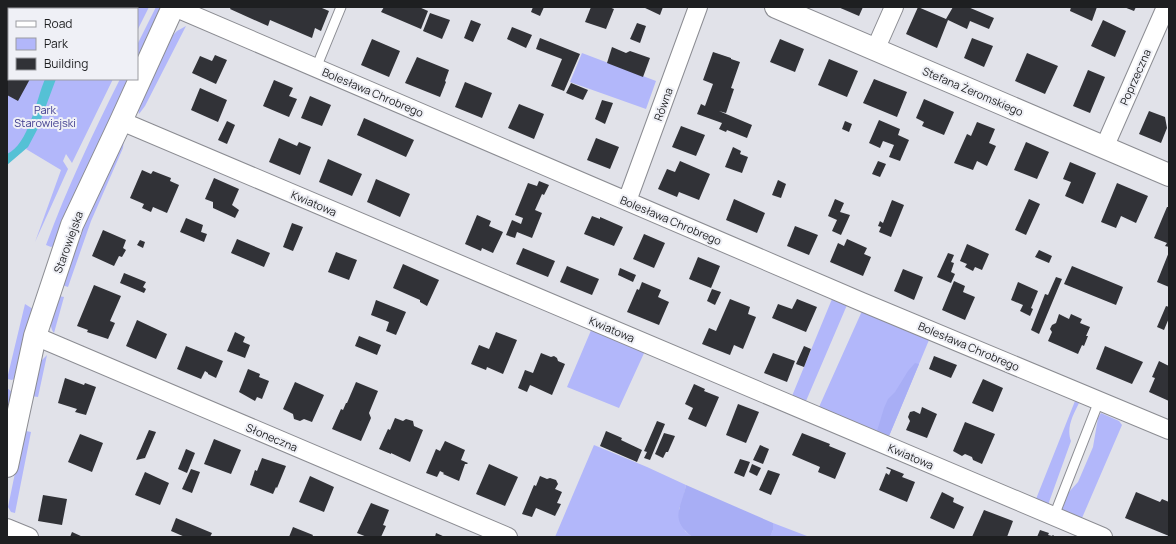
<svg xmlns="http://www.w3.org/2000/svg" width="1176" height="544" viewBox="0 0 1176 544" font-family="Manrope,sans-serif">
<rect width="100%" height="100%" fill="#e1e2e9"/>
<!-- green -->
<path fill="#b2b7fa" d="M7,7H149L137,31V9H9V79H113L72,163L66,154L63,161L68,169L35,242L61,170L26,149L28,148L7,154Z
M156,7H166L137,64V45Z
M186,26L145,106L139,114L138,110L173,35L177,31Z
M582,53L656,81L646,109L570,82Z
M120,79H129L56,245L51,247L46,245C67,188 93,133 120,79Z
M124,139L123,148L91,221L68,287L62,285L86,219Z
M59,296L64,297L54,333C46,324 56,306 59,296Z
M832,299L847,305L806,401L792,396Z
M25,304L33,309L15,378L12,380L7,379Z
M862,311L929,340L889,436L819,407Z
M592,328L645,351L619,408L567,387Z
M47,355L38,397L31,396L40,362Z
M7,388L12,392L7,416Z
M1075,401L1079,403C1073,415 1066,428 1071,441L1048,505L1036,499Z
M1101,413L1119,421L1122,425L1082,518L1062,510L1068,493L1078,482L1093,447L1098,418Z
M26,431L31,432L15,513L11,512L8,507L23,434Z
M594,445L647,467L686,485L683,500L679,509L685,531L692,537H555Z
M773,523L807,536L806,537H767L770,536L773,530Z"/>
<!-- forest -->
<path fill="#a8aef5" d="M915,363L919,364L889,436L877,431L884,408L888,399L895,392L908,371Z
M686,485L773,523V530L770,537H692C669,518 681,510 686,485Z"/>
<!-- water -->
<path fill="#55c1d5" d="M45,79H56L37,130L28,147L7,165V154C29,144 36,100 45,79Z"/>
<!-- building -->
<path fill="#313237" d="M231,7H323L322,8L329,11L321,31L315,28L312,38L270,20L268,26L230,9Z
M384,7H419L428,11L421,29L381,12Z
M533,7H544L540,16L531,12Z
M591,7H609L614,9L606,29L585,22Z
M643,7H663L660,15Z
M838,7H863L859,16Z
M918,7L946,19L953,7H968L994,18L989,29L970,21L967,29L948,20L937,48L906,34Z
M1071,7H1097L1092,21L1070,11Z
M1124,7H1136L1134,11Z
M430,13L450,20L442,39L423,31Z
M471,20L481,24L473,42L464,38Z
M1103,20L1126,31L1115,57L1091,46Z
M637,23L646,26L640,43L630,39Z
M512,27L532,35L526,48L507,39Z
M540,38L580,54L564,91L551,86L562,59L536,49Z
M972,38L993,46L984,67L964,58Z
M372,39L400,51L389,77L361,65Z
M780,39L804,49L795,72L770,62Z
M612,47L626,53L630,51L650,58L643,77L607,63Z
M713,52L731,58V59L740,62L731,88L734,89L726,113L719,111L752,125L747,138L727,130L726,132L719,129L722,123L697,114L701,104L705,106L713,84L703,80Z
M1027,53L1058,66L1045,94L1015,81Z
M215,55L227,60L216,84L192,73L200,56L212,61Z
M417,57L449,70L445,81L446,82L440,97L405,83Z
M829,59L858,71L847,97L818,85Z
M1088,70L1105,77L1090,113L1073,106Z
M9,72V79H30L18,101L7,95V76Z
M874,79L907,92L897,117L863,103Z
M274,80L293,88L289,96L297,99L289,117L263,106Z
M465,82L492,93L482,118L455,107Z
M571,83L588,90L583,100L566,93Z
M200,88L227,100L218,122L191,110Z
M310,96L331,105L322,126L301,118Z
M924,99L954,112L944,135L922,126L924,122L916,118Z
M602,100L613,103L605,124L595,119Z
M519,104L544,114L534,139L508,128Z
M1149,111L1165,117L1167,128L1161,143L1139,134Z
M364,118L414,140L406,157L357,135Z
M879,120L900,129L898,135L909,140L900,161L889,157L894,145L883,141L880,148L869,143Z
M227,121L235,125L227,144L218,140Z
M845,121L852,124L849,132L842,129Z
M977,122L995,129L989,143L996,146L987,166L977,161L973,170L954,163L967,134L971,136Z
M681,126L705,135L696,156L672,147Z
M279,138L297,146L299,142L311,147L300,175L269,162Z
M596,138L619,147L610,169L587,160Z
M1026,142L1049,152L1037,179L1014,170Z
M733,147L741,151L740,154L748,157L742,173L725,167Z
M328,159L362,174L352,196L319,182Z
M680,161L710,174L699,200L679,192L677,197L658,189L667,169L675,172Z
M878,161L886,164L880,177L872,174Z
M1070,162L1096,173L1083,204L1065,196L1071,182L1063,179Z
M142,170L151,174L153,171L171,178L170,181L179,185L167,213L153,207L151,212L142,208L144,204L130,198Z
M214,178L239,189L232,205L239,210L235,218L213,208V202L205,199Z
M376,179L410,194L400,217L367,202Z
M778,180L786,184L781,198L772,195Z
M539,181L549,185L544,195L542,194L535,210L542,213L532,238L517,232L515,238L506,235L512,220L521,224L523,218L515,215L528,183L537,186Z
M1117,183L1148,196L1136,223L1121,216L1116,228L1101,222Z
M734,199L765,213L757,233L726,220Z
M835,199L844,203L840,212L850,215L841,235L832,231L837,220L828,216Z
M1029,199L1040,204L1026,235L1015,230Z
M892,200L904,205L891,237L879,232L881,227L878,226L880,221L883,223Z
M1167,207H1169V247L1165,246L1167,243L1154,238Z
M477,215L491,221L489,226L503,232L493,253L482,248L481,251L465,244Z
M592,216L600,219V217L623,227L614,246L584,234Z
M186,218L203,225L201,232L207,234L204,242L180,232Z
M292,223L303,227L293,251L283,247Z
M795,226L818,235L809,255L787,246Z
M103,230L126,240L123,248L126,250L122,257L119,256L114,266L92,256Z
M644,234L665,243L654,268L633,259Z
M237,239L270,253L264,267L231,253Z
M847,239L867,248L864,254L871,257L863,276L830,262L838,243L844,246Z
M140,240L145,242L143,248L137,245Z
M967,244L989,254L982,270L975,267L973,271L965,267L967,264L960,261Z
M523,248L555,261L548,277L516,264Z
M1039,250L1052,256L1049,263L1035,257Z
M336,252L357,260L349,280L328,272Z
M1169,252V287L1157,282Z
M948,253L954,255L951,262L954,263L951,272L955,274L951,283L937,277Z
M698,257L720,266L711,288L689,279Z
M403,264L439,280L427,306L420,302V300L393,288Z
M567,266L599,279L592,295L560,282Z
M1072,266L1123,287L1116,305L1064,284Z
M620,268L636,275L633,282L618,275Z
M903,269L923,277L914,300L894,291Z
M124,273L146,282L143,287L146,289L144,293L120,283Z
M1056,277L1062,279L1039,334L1031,330L1045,294L1048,295Z
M954,281L965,286L963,292L975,297L965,320L942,310Z
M642,282L661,290L658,297L669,302L659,325L627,312L637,289L639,290Z
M1018,282L1038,291L1031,308L1033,309L1030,316L1020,311L1023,305L1011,300Z
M94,285L121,296L110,321L115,323L108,339L87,332L88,330L77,326Z
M712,289L721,292L715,305L707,301Z
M730,299L750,307L748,314L756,317L743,349L734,345L730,355L702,344L709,328L716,331Z
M797,299L817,307L806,332L772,318L778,304L792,309Z
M376,300L406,312L396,335L386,331L389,322L371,315Z
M1166,306L1169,307V318L1164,330L1157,327Z
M1059,314L1069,319L1071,314L1082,319L1080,323L1090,327L1086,336H1088L1084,346L1082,345L1078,354L1048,341L1052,332L1050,329L1052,325L1056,323Z
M137,320L167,334L156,359L126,346Z
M235,332L245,337L243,342L250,345L245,358L227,351Z
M496,332L517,340L503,374L487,367L486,370L471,364L479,345L489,349Z
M359,336L381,345L377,355L355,346Z
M186,346L223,361L216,378L208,374V373L205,371L201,379L177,369Z
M804,346L811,349L804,367L796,364Z
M1105,346L1143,362L1132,384L1096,369Z
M541,353L551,357L554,356L557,358L558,361L565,364L552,395L530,385L527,392L518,388L525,370L533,373Z
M773,353L795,361L787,382L764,373Z
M934,356L957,365L951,378L929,369Z
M1159,361L1169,366V401L1149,392L1155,378L1152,377Z
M248,369L260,374L259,377L269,381L262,399L257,397L255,401L239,392Z
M65,378L84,385L85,383L96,387L86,415L75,412L77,409L58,403Z
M983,379L1003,388L993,412L972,403Z
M295,382L324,395L312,422L304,419L300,421L294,419L293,414L283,409Z
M356,382L378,391L369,413L371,418L361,441L332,429L341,409L343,410L346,403H347Z
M694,384L705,389L704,391L719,397L706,427L688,419L693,408L685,404Z
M738,404L759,412L746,443L726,435Z
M922,407L937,414L927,438L906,430L910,421L908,417L910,412L914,411L920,414Z
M395,418L403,421L406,419L413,421L414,426L423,430L410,462L391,453V454L379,449L388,429L390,430Z
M657,421L665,424L650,460L644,458L647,452L644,451Z
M965,422L995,434L982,464L973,460L972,457L965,454L962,456L953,451Z
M149,430L156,432L145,458L136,460Z
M606,431L622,438L621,440L642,450L637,462L600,446Z
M664,433L675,436L668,452H666L663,458L655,454Z
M802,433L830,444L829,446L846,453L835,479L818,472L820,467L792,455Z
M80,434L103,443L92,472L68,462Z
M214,439L241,450L231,474L204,464Z
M445,441L465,450L461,460L468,463L467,464H465L459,481L443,474L444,473L440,471L437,477L426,473L436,449L440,451Z
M760,445L769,449L763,464L753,460Z
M186,449L195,453L187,473L178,469Z
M262,458L286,466L277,488L276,487L273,494L250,485L255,470L257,471Z
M740,459L750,462L744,477L734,473Z
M489,464L518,477L505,506L476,494Z
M752,464L761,468L757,476L749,472Z
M887,467L904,474L902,477L915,482L907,502L879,490L886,473L889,475L891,470L886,468Z
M191,469L200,472L192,493L182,489Z
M768,470L780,474L771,495L759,490Z
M145,472L169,483L160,505L135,495Z
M310,476L334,487L324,512L299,502Z
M540,476L547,479L550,478L556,480L558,484L555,489L562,492L557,503L561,504L555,516L536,508L532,517L522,514L534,485L536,486Z
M942,492L954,498L953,502L964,507L954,529L930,518Z
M1136,492L1160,502L1162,499L1169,502V536L1125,518Z
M43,495L67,499L62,525L38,521Z
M371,503L389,510L383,525L386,526L381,537H367L357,533Z
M984,510L1013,521L1007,537H972Z
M176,518L212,533L210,537H185L171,531Z
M293,527L313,535L312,537H289Z
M1040,530L1049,533L1048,535L1052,536L1053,535L1055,537H1037Z
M72,532L83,537H70Z
M436,533L445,537H435Z"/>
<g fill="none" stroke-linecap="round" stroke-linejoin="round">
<!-- lane casing -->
<g stroke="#8b8c92" stroke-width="11">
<path id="lane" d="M316,68L341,7
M1054,516L1099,401"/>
</g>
<!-- street casing -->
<g stroke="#8b8c92" stroke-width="20">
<path id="street" d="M174,7L862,302L1169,430
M875,50L894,7
M121,121L1103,537
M1104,148L1166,7
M627,201L698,7
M35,336L508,537
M7,528L29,537"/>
</g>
<!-- secondary casing -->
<g stroke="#8b8c92" stroke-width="24">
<path id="secondary" d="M776,7L1169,175
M7,466L35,336L72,225L121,121L173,7"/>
</g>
<!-- lane -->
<use href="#lane" stroke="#fff" stroke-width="9"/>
<!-- street -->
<use href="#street" stroke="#fff" stroke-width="18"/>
<!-- secondary -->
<use href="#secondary" stroke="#fff" stroke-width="22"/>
</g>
<g text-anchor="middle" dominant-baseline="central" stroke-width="4" stroke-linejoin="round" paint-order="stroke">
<!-- street labels -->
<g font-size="11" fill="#1e1f21" stroke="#eff0f6">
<text transform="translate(1135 77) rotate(-66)">Poprzeczna</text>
<text transform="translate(973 91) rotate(23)">Stefana Żeromskiego</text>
<text transform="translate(373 92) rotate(23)">Bolesława Chrobrego</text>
<text transform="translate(663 104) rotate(-70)">Równa</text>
<text transform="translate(314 203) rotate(23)">Kwiatowa</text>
<text transform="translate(671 220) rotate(23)">Bolesława Chrobrego</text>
<text transform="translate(68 242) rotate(-70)">Starowiejska</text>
<text transform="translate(612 329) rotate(23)">Kwiatowa</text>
<text transform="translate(969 346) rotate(23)">Bolesława Chrobrego</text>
<text transform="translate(272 437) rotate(23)">Słoneczna</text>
<text transform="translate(911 456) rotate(23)">Kwiatowa</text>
</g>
<!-- park labels -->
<g font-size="11" fill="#3f3c8e" stroke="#eff0f6">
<text x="45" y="109">Park<tspan x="45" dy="13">Starowiejski</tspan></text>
</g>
</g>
<!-- border -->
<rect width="1176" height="544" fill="none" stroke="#1e1f21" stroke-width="16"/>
<!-- legend -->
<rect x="8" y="8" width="130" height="72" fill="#eff0f6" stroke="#9b9ca1"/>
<rect x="16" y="21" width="20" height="6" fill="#ffffff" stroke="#9b9ca1"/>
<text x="44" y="28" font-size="12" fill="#1e1f21">Road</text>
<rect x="16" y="38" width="20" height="12" fill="#b2b7fa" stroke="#9b9ca1"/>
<text x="44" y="48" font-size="12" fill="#1e1f21">Park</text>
<rect x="16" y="58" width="20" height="12" fill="#313237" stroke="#9b9ca1"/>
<text x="44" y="68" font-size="12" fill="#1e1f21">Building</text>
</svg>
